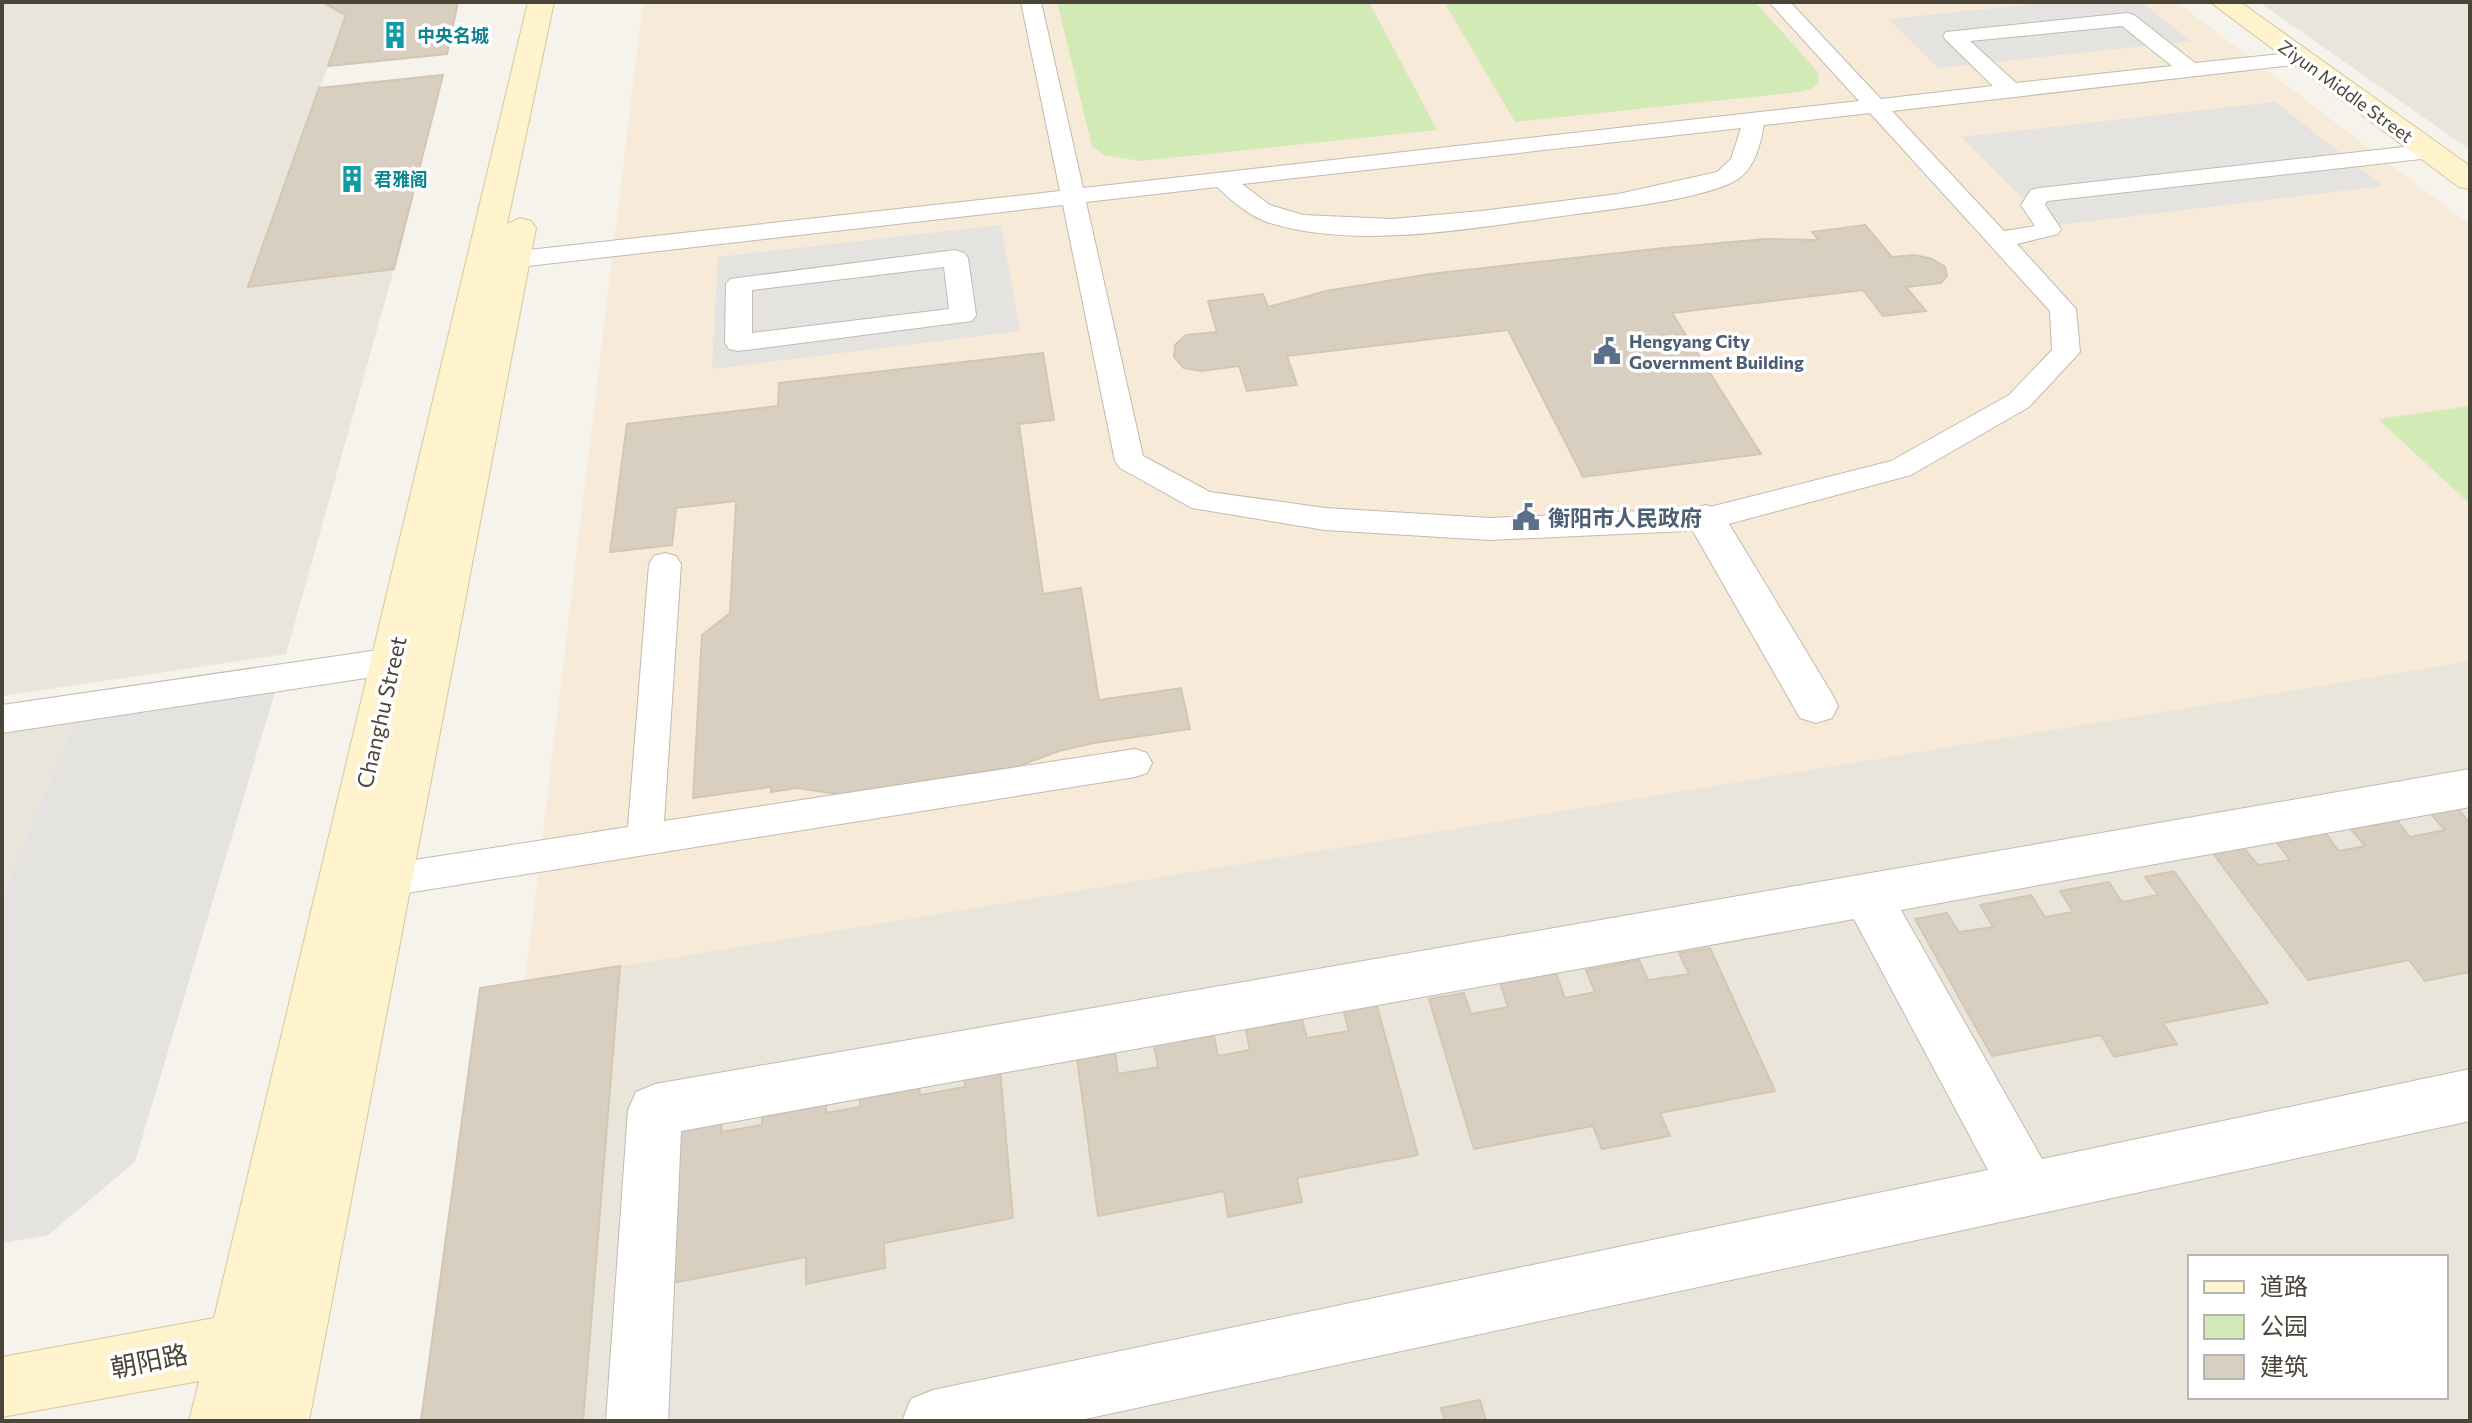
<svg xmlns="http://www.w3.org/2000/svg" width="2472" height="1423" viewBox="0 0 2472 1423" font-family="Commissioner,'Noto Sans SC',sans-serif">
<rect width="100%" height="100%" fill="#f6f3ec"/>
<!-- residential -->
<path fill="#eae5da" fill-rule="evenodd" d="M2,2H322L346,15L249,287L394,269L286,654L2,696Z
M2259,2H2470V150Z
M2470,661V1421H583L620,966ZM2190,1257H2446V1397H2190Z
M74,723L2,896V733Z"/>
<!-- commercial -->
<path fill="#f7ead8" d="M643,2H2177L2470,225V661L525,982Z"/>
<!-- green -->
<path fill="#d2eab5" d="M1057,2H1369L1437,130L1140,161L1104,155L1092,146Z
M1444,2H1755L1818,72L1819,82L1813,88L1799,92L1515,122Z
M2470,406V504L2378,419Z"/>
<!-- parking -->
<path fill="#e5e3e0" d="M2053,2H2141L2191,41L1939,68L1889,19Z
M2275,102L2383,186L2050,226L1962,137Z
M1001,225L1020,331L712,369L718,257Z
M275,692L135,1162L48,1235L2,1243V896L74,723Z"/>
<!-- building -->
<path fill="#d8cfc1" stroke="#d3c7b4" stroke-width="2" d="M322,2H458L447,54L328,66L346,15Z
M443,75L394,269L248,287L319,88Z
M1865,225L1892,257L1915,255L1932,259L1945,267L1947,276L1941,283L1906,287L1926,311L1883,316L1863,290L1672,313L1761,454L1583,477L1508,330L1287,356L1297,385L1247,391L1239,366L1201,371L1184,368L1174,357L1175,345L1186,335L1217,332L1208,301L1263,294L1268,307L1326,291L1430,274L1664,248L1766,239L1819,240L1812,232Z
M1043,353L1054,420L1019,424L1043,594L1081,588L1099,700L1181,688L1190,729L1094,743L1059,751L997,774L844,795L796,788L771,792V787L693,798L702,635L730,613L736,501L676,508L672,545L610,552L627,424L778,406L779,383Z
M2457,808L2470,823V972L2425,981L2409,960L2308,980L2212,852L2243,847L2258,865L2290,860L2274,839L2323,830L2339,851L2365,846L2349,827L2395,818L2410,837L2445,830L2430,813Z
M2174,871L2268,1003L2163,1023L2177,1044L2114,1057L2101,1035L1992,1056L1915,919L1947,913L1959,932L1993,927L1980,905L2031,895L2045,917L2073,912L2060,891L2109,882L2122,902L2158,895L2145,877Z
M1710,948L1775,1091L1660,1113L1670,1136L1602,1149L1593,1126L1474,1149L1429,999L1464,993L1471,1014L1508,1007L1500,983L1556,973L1565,998L1595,992L1586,970L1639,960L1648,980L1689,974L1679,953Z
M620,966L583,1421H421L480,988Z
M1376,1003L1418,1155L1297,1178L1302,1202L1228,1217L1224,1191L1098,1216L1077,1058L1115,1051L1118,1074L1158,1067L1153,1041L1213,1031L1218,1056L1250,1050L1245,1026L1301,1016L1307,1038L1349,1031L1343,1009Z
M999,1058L1013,1218L884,1243L885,1268L806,1284V1257L672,1283L681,1115L722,1108L721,1132L762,1125L763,1098L826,1087V1113L860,1107V1082L918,1072L920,1095L965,1087L964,1065Z
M1480,1400L1486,1421H1445L1441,1408Z"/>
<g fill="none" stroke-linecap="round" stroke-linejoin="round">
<!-- lane casing -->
<g stroke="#c2bbae" stroke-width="2">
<path id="lane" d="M1021,2H1041L1083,188L1859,101L1769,2H1790L1881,99L1993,86L1946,40L1943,36L1946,32L2127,13L2134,15L2195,63L2300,52L2311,58L2300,64L1892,111L2004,231L2035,226L2021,205L2031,190L2039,188L2430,144L2438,146L2442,151L2438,156L2430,158L2047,201L2045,205L2061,229L2058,234L2017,244L2076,309L2080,352L2029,407L1911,475L1706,530L1490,540L1325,530L1192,508L1120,468L1115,461L1063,205L484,271L475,268L471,263L475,258L484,255L1060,191ZM2122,26L2172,66L2016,83L1970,41ZM1870,113L2050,311L2052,350L2009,395L1891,461L1706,508L1490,518L1325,508L1210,492L1143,456L1086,202L1217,187C1232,201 1248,215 1267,222C1359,252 1483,226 1577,214C1619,208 1696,200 1733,182C1754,172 1760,146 1764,125ZM1741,128L1731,159L1717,172L1618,194L1481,211L1392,219L1303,215L1270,205L1242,184Z
M955,250L964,253L968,258L976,315L972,321L738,351L729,349L725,343L726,284L730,279ZM944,267L949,309L752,333V290Z
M665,553L676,556L681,564L664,821L1135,749L1147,753L1152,763L1147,773L1135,777L388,896L375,891L369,880L375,869L388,864L628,827L649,564L654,556Z
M392,648L404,652L409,661L404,670L392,674L2,733V705Z"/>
</g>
<!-- street casing -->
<g stroke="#c2bbae" stroke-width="2">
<path id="street" d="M1706,505L1720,509L1832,694L1838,706L1832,718L1816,723L1800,718L1686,519L1692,509Z
M2470,769V807L1901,910L2042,1159L2470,1069V1121L1076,1421H902L911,1399L933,1390L1988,1170L1854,919L681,1131L668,1421H606L628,1110L636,1092L655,1084Z"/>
</g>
<!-- secondary casing -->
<g stroke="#d6c79b" stroke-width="2">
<path id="secondary" d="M528,2H554L507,224L520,218L531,221L536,228L309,1421H189L199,1381L2,1417V1357L214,1318Z
M2210,2H2240L2470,166V189L2459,187Z"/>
</g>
<!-- lane -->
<use href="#lane" fill="#fff" fill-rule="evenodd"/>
<!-- street -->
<use href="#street" fill="#fff" fill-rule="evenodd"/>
<!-- secondary -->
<use href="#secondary" fill="#fff3cd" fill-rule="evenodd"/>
</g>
<!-- icons -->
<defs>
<g id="building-bare" transform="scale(2.16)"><path d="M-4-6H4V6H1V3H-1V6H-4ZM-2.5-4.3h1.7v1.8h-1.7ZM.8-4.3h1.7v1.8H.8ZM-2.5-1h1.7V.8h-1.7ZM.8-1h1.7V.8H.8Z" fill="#0f9aa8" stroke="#fff" stroke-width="2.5" paint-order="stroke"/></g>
<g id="civic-bare" transform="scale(2.16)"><path d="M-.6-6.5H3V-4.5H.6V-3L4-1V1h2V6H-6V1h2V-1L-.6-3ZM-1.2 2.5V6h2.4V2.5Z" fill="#5c6f8a" stroke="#fff" stroke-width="2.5" paint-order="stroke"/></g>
</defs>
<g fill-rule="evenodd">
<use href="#building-bare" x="395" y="35"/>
<use href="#building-bare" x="352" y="179"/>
<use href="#civic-bare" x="1607" y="351"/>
<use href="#civic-bare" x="1526" y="517"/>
</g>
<g text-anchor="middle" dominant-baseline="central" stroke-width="7" stroke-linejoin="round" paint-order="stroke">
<!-- far-culture labels -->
<g font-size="18" font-weight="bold" fill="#0d838f" stroke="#fff" text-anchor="start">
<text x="417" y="35">中央名城</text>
<text x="374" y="179">君雅阁</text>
</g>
<!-- far-street labels -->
<g font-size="18" fill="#4b4439" stroke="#fff">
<text transform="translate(2346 91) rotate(36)">Ziyun Middle Street</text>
</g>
<!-- far-service labels -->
<g font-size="18" font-weight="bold" fill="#4e5e75" stroke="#fff" text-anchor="start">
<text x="1629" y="341">Hengyang City<tspan x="1629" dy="21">Government Building</tspan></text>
</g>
<!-- service labels -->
<g font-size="22" font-weight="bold" fill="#4e5e75" stroke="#fff" text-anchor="start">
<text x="1548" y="517">衡阳市人民政府</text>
</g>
<!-- street labels -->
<g font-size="22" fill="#4b4439" stroke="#fff">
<text transform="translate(381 712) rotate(-77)">Changhu Street</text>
</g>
<!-- near-street labels -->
<g font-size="26" fill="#4b4439" stroke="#fff">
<text transform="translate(149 1360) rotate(-11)">朝阳路</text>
</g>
</g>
<!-- border -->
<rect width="2472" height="1423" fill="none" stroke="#4b4439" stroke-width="8"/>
<!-- legend -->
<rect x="2188" y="1255" width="260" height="144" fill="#ffffff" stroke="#b7b4b0" stroke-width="2"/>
<rect x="2204" y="1281" width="40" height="12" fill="#fff3cd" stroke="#b7b4b0" stroke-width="2"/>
<text x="2260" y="1295" font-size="24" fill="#4b4439">道路</text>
<rect x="2204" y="1315" width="40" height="24" fill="#d2eab5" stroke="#b7b4b0" stroke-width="2"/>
<text x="2260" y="1335" font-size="24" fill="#4b4439">公园</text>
<rect x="2204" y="1355" width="40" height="24" fill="#d8cfc1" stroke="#b7b4b0" stroke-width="2"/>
<text x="2260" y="1375" font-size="24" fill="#4b4439">建筑</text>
</svg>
